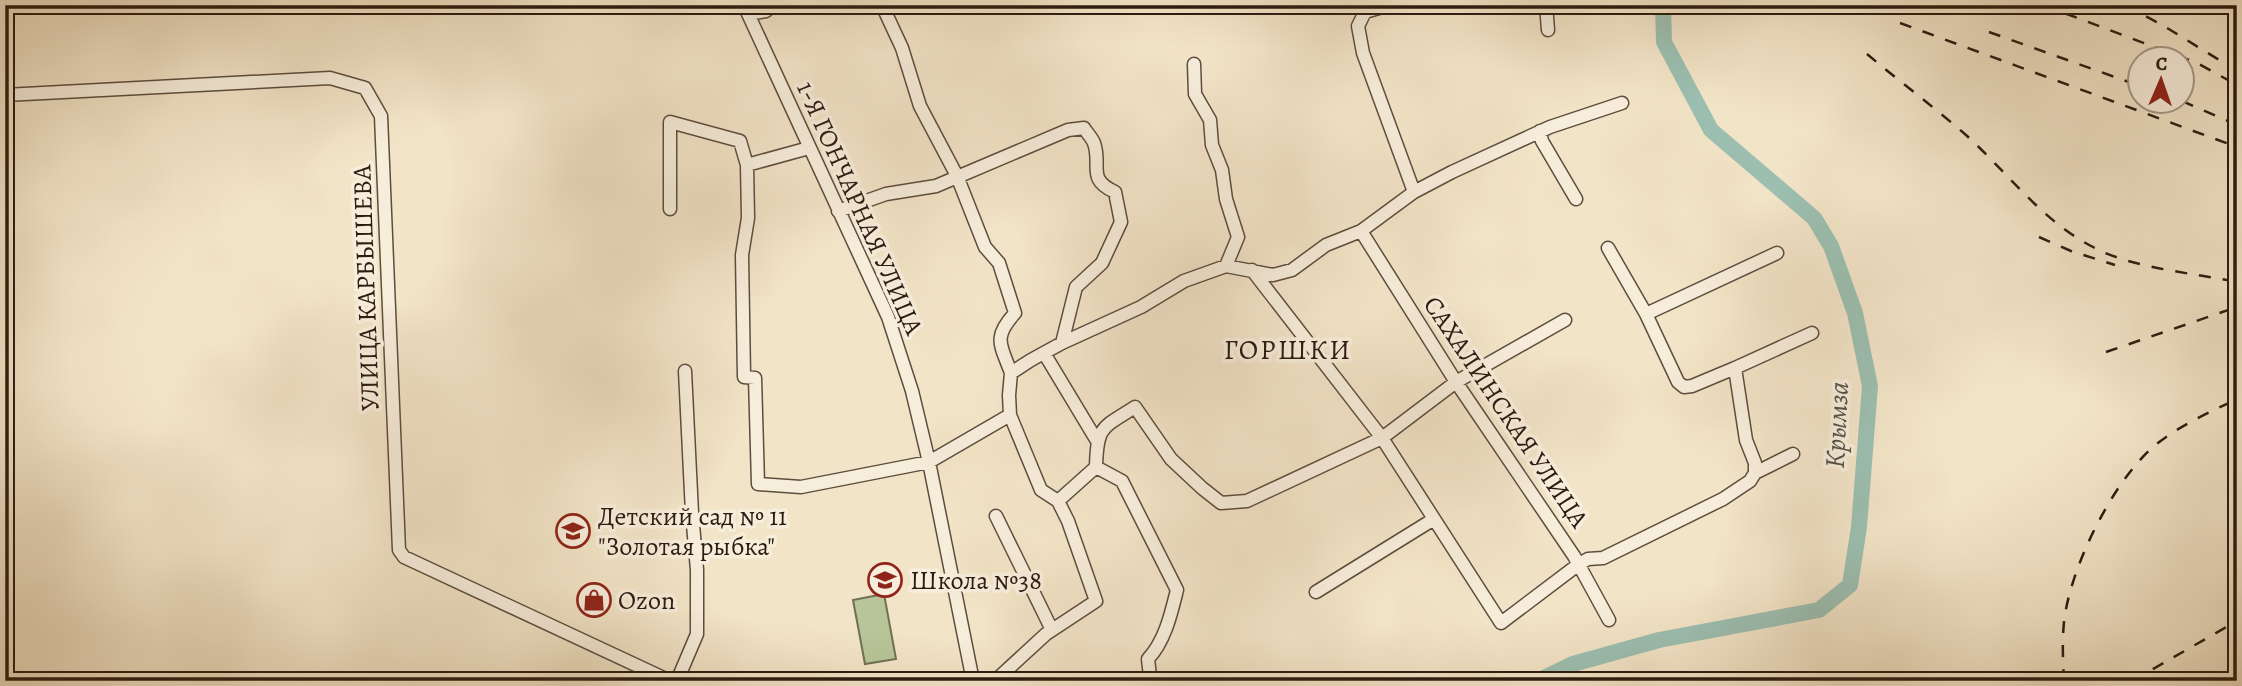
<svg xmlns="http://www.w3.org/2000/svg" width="2242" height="686" viewBox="0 0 2242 686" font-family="Alegreya,serif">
<rect width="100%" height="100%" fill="#f2e4c7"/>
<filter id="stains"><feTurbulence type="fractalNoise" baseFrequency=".00286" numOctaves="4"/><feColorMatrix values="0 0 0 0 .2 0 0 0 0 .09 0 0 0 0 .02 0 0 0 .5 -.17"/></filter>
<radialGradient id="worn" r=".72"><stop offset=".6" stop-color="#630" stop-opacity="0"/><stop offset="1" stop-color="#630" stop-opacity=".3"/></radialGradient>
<!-- green -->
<path fill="#b7c598" stroke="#717054" stroke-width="2" d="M884,594L896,659L865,664L853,600Z"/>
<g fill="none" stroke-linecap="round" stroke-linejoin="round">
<!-- river -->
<path stroke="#9cbfb1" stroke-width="16" d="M1538,681L1573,664L1659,640L1819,610L1850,585L1859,527L1870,386L1855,313L1831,246L1814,218L1711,130L1664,42L1663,5"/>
<!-- minor casing -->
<g stroke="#5d4d3e" stroke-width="15">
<path id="minor" d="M744,5L888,317L912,391L929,462L973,681
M882,5L902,48L920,106L957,176L985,247L999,263L1015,313C992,338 1001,345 1011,373
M1389,5L1365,12L1358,26L1363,53L1414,192
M1546,5L1548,30
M2234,5L2237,7
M748,14L766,11L772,5
M1194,64L1195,94L1210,120L1212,145L1222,170L1226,199L1238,237L1226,266
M5,95L330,78L365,88L381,116L399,550L404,557L670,681
M1540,131L1542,141L1576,199
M747,165L809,148
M670,209V122L740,141L747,165L748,218L742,255L744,377L755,378L758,484L801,487L929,462L1010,415
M838,211L886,194L936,186L1068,130L1084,128C1087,133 1092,138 1094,143C1102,166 1086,179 1115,192L1121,222L1102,263L1076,287L1062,343
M1361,231L1456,382L1574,556L1609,620
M1608,248L1646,314L1678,382L1684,387L1692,386L1735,368L1746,440L1755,463V473
M1252,270L1382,438L1501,623L1579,564L1588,559L1603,558L1723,499L1750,481L1755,473L1793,454
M1646,314L1777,253
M1044,353L1097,441
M1735,368L1812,333
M1096,467C1097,426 1102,428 1135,407L1171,459L1202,488L1221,503L1247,501L1382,438L1456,382L1565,320
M1096,467L1122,481L1177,590C1171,614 1165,641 1148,659L1150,676L1143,681
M1058,501L1096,467
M996,516L1052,630
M1316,592L1434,519
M677,681L697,634V570L692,513L685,371
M995,681L1046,634L1096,601L1068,521L1058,501L1041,490L1010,415L1009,395L1011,373L1031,360L1062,343L1141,307L1184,281L1226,266L1273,275L1292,270L1326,245L1361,231L1414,192L1452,172L1550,127L1622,103"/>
</g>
<!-- minor -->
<use href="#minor" stroke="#f7eddb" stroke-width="12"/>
<!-- rail -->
<path stroke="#2b1b10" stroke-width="2.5" stroke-dasharray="12 12" stroke-linecap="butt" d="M2043,5L2197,63L2237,85
M2125,5L2164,26L2237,71
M1900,23L2237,147
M1989,32L2140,86
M1867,54C1899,81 1934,107 1966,135C2007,172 2042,221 2093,247C2131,268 2193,273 2237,282
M2182,101L2237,125
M2039,237L2071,251L2115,265
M2106,352L2237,307
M2064,681C2063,662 2062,641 2064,622C2070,568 2112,483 2153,447C2178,426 2208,413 2237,399
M2132,681L2237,621"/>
</g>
<!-- icons -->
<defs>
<g id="school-ring" transform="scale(1.75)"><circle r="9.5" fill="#f7eddb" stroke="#8f2418" stroke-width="1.5"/><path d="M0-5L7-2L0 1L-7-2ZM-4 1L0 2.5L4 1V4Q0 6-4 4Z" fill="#8f2418"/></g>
<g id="shop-ring" transform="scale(1.75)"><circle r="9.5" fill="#f7eddb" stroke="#8f2418" stroke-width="1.5"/><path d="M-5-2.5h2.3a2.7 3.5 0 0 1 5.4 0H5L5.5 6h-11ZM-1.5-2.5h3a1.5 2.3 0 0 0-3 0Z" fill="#8f2418"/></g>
</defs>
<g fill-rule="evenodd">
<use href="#school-ring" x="573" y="531"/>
<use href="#school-ring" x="885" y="580"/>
<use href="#shop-ring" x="594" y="600"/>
</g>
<g text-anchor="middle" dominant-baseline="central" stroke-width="7" stroke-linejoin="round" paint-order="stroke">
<!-- street labels -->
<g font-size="26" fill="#2b1b10" stroke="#f7eddb">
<text transform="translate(860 208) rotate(66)">1-Я ГОНЧАРНАЯ УЛИЦА</text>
<text transform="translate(366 288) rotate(-92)">УЛИЦА КАРБЫШЕВА</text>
<text transform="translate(1506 412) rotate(56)">САХАЛИНСКАЯ УЛИЦА</text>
</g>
<!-- poi labels -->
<g font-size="26" fill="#2b1b10" stroke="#f7eddb" text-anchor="start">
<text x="598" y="516">Детский сад № 11<tspan x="598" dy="30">"Золотая рыбка"</tspan></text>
<text x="910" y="580">Школа №38</text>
<text x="618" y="600">Ozon</text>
</g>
<!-- neighbourhood labels -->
<g font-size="28" letter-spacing="2" fill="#2b1b10" stroke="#f7eddb">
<text x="1288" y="350">ГОРШКИ</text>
</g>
<!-- water labels -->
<g font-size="28" font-style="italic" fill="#535448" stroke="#f7eddb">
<text transform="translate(1837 425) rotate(-87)">Крымза</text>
</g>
</g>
<!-- margin -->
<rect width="2242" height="686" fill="none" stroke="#f2e4c7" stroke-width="28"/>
<rect x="7" y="7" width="2228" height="672" fill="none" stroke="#2b1b10" stroke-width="3.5"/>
<rect x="14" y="14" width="2214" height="658" fill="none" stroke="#2b1b10" stroke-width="2"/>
<!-- north arrow -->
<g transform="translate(2161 80) rotate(2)"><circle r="33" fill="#f7eddb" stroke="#a5998a" stroke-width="2"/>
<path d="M0-5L12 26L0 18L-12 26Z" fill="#8f2418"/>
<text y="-10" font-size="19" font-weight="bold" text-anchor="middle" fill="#2b1b10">С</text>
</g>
<rect width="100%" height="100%" filter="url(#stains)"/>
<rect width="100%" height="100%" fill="url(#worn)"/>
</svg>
